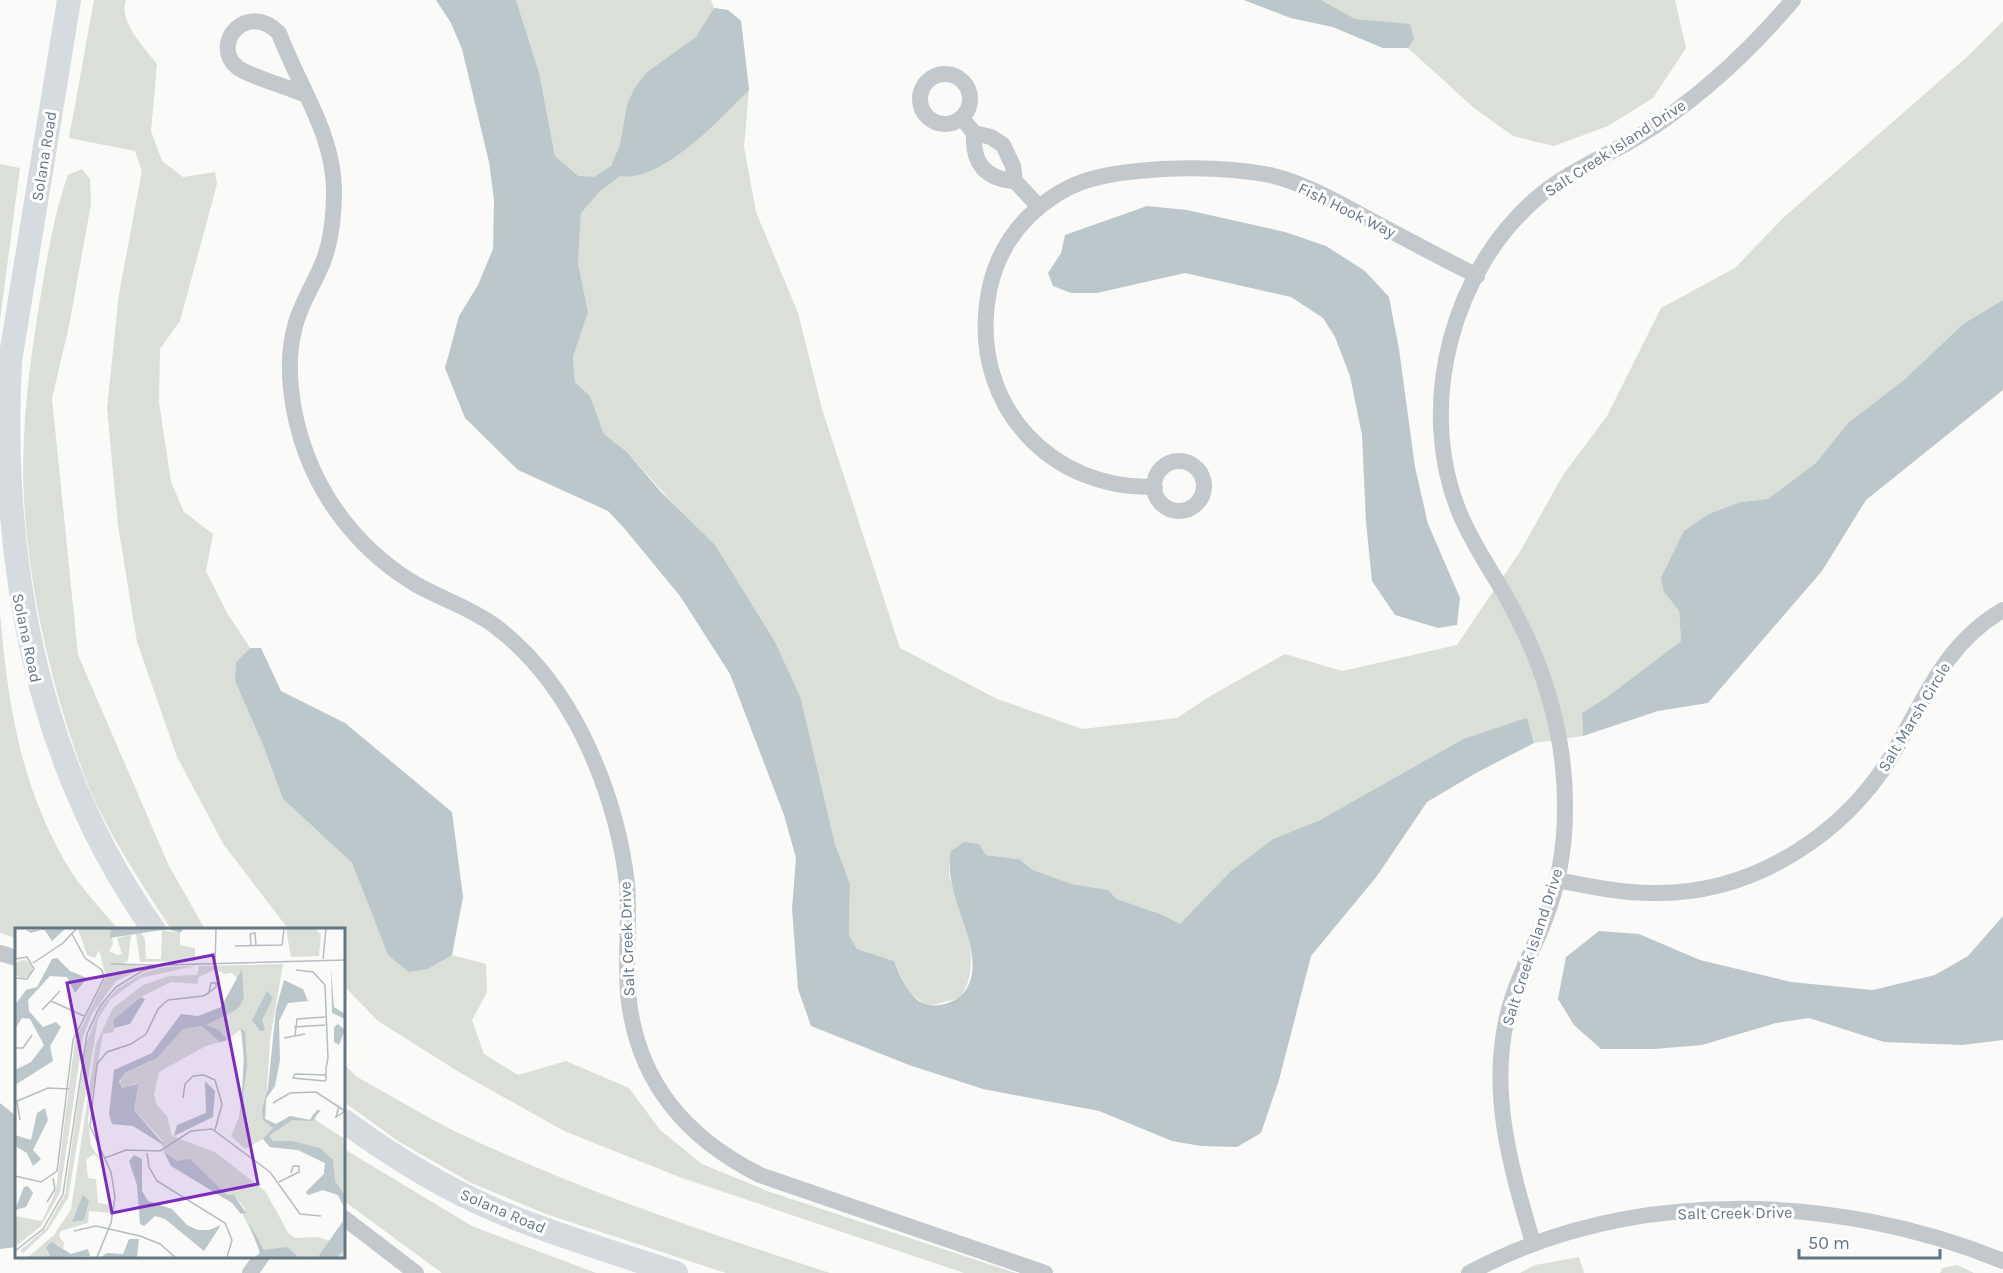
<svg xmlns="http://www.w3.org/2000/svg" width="2003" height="1273" viewBox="0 0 2003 1273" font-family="Karla,sans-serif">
<rect width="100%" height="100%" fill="#fafaf8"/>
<!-- green -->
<path fill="#dadfd7" d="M94,0H126C118,22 145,48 157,64L151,131L162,161L183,177L215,172L217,184L180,321L160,349L159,402L171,482L184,512L213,534L206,571L227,613L250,648L236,662L235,681L263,745L283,799L352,863L388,955L428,969L452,955L486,964L487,992L472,1020L484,1054L518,1075L566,1061L629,1088L660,1130L702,1164L770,1192L1016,1273H964L682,1178L564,1131L459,1072L378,1021L344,986V930H289L224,845L177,757L137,642L118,525L107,408L119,294L142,171L135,151L69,138Z
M516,0H711L714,8L728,10L741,21L749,90L744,147L756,212L798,313L822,409L900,648L995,698L1082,729L1177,718L1212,695L1285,654L1342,671L1457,645L1521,550L1563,475L1607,416L1661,308L1735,268L1783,218L1967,57L2003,21V300L1963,324L1905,379L1848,423L1817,463L1768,499L1741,502L1664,592L1679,611L1681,641L1607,697L1582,713L1583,736L1534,743L1527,719L1463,739L1320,820L1273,839L1180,924L1163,915L1117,899L1108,890L1072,884L1033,870L1018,859L986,855L949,862V876C961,915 985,961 960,998L928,1006L908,992L894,961L857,949L849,935L850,884L835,844L801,699L686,518L627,452L604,434L590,396L575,382L573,357L588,312L578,263L581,213L555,156L539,72Z
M1244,0H1675L1686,48L1653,98L1608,126L1554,146L1513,136L1474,108L1408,48H1383L1333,27L1291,18Z
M0,164L20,168L0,320Z
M82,169L90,179L91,204L69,326L52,398L78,655L169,866L205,929H171C142,884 106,831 86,780C47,678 18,547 24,438C26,390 33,342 41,294C48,253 54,214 68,175Z
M0,613C8,704 19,779 64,860C78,885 100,908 118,929L16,930V938L0,933Z
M344,1064L357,1077C394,1097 430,1120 469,1138C586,1192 708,1233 830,1273H726L546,1214L471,1183L398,1141L344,1102Z
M344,1149L472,1226L596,1273H442L344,1201Z
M1579,1257L1584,1273H1520L1535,1265Z
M1957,1265L1974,1273H1940L1942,1268Z"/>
<!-- water -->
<path fill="#bbc7cb" d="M436,0H516L539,72L555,156L578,176L594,177L611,166L620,145L627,105L634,89L646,73L696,37L714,8L728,10L741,21L749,90C721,118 662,183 620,176L599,192L581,213L578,263L588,312L573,357L575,382L590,396L604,434L627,452L661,492L715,545L775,642L801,699L835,844L850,884L849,935L857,949L894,961C904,986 916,1014 948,1003C958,999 963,996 968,986C987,948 941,894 951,851L964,842L979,844L986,855L1019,859L1033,870L1072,884L1108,890L1117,899L1163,915L1180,924L1230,872L1273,839L1320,820L1463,739L1527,718L1534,743L1476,773L1427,802L1377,876L1311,956L1279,1080L1261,1133L1237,1147L1201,1146L1172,1141L1099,1111L983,1089L909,1065L811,1026L798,989L792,909L796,858L784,815L730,674L680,596L624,528L608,511L518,470L465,418L445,368L459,316L478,285L493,249L494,200L489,162L462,49L451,23Z
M1244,0H1321L1355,19L1410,24L1414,39L1408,48H1383L1333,27L1291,18Z
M1147,206L1187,210L1285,232L1326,246L1365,271L1389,297L1399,349L1415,467L1428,524L1460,598L1457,625L1438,628L1395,615L1372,581L1366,522L1362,435L1350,376L1335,337L1323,318L1291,297L1185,273L1097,293H1071L1053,286L1048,273L1061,253L1065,235Z
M2003,300V390L1866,500L1822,571L1708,703L1658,711L1583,736L1582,713L1607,697L1681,641L1679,611L1664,592L1661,578L1684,531L1709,514L1741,502L1768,499L1816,463L1848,423L1905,379L1963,324Z
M250,648H261L281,691L345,723L452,812L463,897L452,955L428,969L409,972L388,955L352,863L283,799L263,745L235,681L236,662Z
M2003,916V1040L1962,1045L1884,1042L1809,1018L1776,1023L1702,1045L1654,1049H1601L1574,1025L1558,999L1566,957L1599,931L1639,934L1700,960L1791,982L1873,990L1935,975L1968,956Z
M0,1103L16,1116V1247L0,1249Z"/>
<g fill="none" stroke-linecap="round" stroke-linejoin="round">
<!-- street -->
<path stroke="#c3c8cc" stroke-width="16" d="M920 99a25 25 0 1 1 50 0a25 25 0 1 1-50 0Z
M306,95C291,88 246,75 237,67C210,44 247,0 279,33C298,85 334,134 334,191C334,218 331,247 319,271C311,289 300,306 295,326C284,366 292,415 306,453C326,508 366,555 417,585C442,599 471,608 495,626C532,654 562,694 583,736C606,783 621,832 627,884C630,920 625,957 628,993C636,1080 684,1137 760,1175L1045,1273
M962,118L974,133L991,137L1003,145L1013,166L1015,181
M974,133C972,163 985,179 1015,181
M1015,181L1039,207
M1154 486a25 25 0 1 1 50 0a25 25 0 1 1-50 0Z
M1155,487C1051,490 974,407 987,304C991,270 1005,240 1029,216C1044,202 1062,189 1082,182C1108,173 1135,171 1162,169C1199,167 1234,168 1270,175C1304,183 1335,201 1365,217C1402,237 1440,257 1477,276
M1557,880C1588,886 1620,893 1652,893C1754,895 1849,833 1898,745C1927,693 1948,642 2003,610
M0,953L16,958
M344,1218L416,1273
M1533,1243C1511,1168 1489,1095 1507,1017C1515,983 1531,954 1544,922C1558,887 1565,847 1565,809C1566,743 1547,674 1516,615C1499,581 1475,550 1460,514C1415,406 1452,266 1543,193C1572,170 1606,156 1636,138C1696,101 1748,53 1793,0
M250,1273L262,1256
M1469,1273C1631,1186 1836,1193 2003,1261"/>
<!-- secondary -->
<path stroke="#d6dbdf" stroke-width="24" d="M69,0L10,361C0,561 36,764 154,930
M344,1121C393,1157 445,1189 502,1213C558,1236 618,1254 676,1273"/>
</g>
<g text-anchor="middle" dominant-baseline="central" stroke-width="6" stroke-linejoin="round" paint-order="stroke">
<!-- street labels -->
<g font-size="16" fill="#657683" stroke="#fff">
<text transform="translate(1615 148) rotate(-33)">Salt Creek Island Drive</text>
<text transform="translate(44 156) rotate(-81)">Solana Road</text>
<text transform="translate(1347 210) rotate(26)">Fish Hook Way</text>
<text transform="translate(27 638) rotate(78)">Solana Road</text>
<text transform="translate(1914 717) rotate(-59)">Salt Marsh Circle</text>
<text transform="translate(627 939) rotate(-92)">Salt Creek Drive</text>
<text transform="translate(1532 947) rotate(-72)">Salt Creek Island Drive</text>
<text transform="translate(503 1211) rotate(23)">Solana Road</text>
<text transform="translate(1735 1213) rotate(-1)">Salt Creek Drive</text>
</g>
</g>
<!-- overview -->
<g transform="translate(15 928)">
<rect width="330" height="330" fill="#fafaf8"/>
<path d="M63,1H96L98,16L94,23L102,27L107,26L102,10L116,7L113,33L108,35L130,39L101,53L77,86L68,108L45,265L26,298L0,319V288L27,293L41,262L60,112L91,49L84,22L80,30L72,27ZM271,1H301L306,6L304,28L276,29ZM147,2L165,5V17L180,20V33L125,34L121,6L126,5L130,11L131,31H146ZM-1 41a9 9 0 1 1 18 0a9 9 0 1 1-18 0ZM268,36L255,112L250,191L261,196L275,188L295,192L298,186L305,181L299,189L302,193L330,211V329H243L245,322L228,287L230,281L219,267H212L180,237L162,234L149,224L146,211L119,182L122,155L109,160L104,157L109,146L142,130L167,101L187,98L222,81L229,69L227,42L222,50L217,45L209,46L201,41L184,49L182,56L156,54L126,69L98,92L99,104L88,106L73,191L76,218L89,236L79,226L71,232L73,250L81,251L83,275L96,277V285L74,283L73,295L46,303L44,308L49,315L48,321L42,316L32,324L35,329H13L39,307L56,281L81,116L98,80L128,57L154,48L182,47L184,38ZM225,102L229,110L228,157L224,189L216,208L230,221L248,211L255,219L283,222L310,235L309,246L291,264L293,267L308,262L323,267L328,277V293L316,313L302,309L281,310L274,306L250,263L200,224L157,208L152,188L142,177L139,167L144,144L191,118L212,112ZM180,38L125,50L96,71L83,91L53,270L33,302L8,325L5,323L31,300L50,266L71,116L85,80L102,61L128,45L149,39Z" fill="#dadfd7" fill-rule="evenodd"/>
<path d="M29,1L16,5L11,2L48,1L49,2L37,13ZM96,1H169L165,5L153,1L95,10ZM42,30L55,43L72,50L60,65L52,49L35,48L13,72L14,83L28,99L41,94L46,99L35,118L38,133L0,157V142L16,134L29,117L15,91L7,90L0,101V77L11,62L22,59L37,31ZM316,40L319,79L330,86V91L317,85ZM227,41L229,69L226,76L221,82L191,97L204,102L212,112L205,114L187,98L168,101L142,130L110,145L104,154L107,160L123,156L119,182L150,218L118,198L97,196L94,186L99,142L137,125L166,86L183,88L206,79ZM269,52L288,61L293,73L273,75L264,93L265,132L260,158L251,171L250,191L261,196L275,188L295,192L302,182H306L297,193L277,192L254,208L258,213H277L305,220L318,232L320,253L330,267V321L322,329H303L328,293V277L323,267L308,262L293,267L291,264L309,246L310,235L283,222L255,219L248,211L258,200L248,192L247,182L253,160L261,81ZM252,63L258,70L247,92L250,102L245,103L237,92ZM126,69L130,71L115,96L99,100L98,92ZM323,96L330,102L324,117L319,114V99ZM226,100L230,104L232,138L225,190L229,132ZM190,153L200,163L198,189L159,208L162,197L191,185ZM30,180L33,192L18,222L26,231L18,238L12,225L0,218V207L16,212L22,185ZM149,224L162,233L175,231L212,267H219L231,285L226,286L217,275L156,238ZM119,227L127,231V263L133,273L157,281L172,297L183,302H194L206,297L189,323L150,291L140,288L129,298L125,296L122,257L114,233ZM13,258L18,265L11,279L0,282L9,259ZM68,267L74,273L69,292L57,294ZM234,295L249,322L272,319L283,329H240L245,325ZM114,311H124L122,329H86L92,325L108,326ZM37,314L56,326L73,321L75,328L35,329L31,319Z" fill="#bbc7cb"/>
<path fill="none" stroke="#b5bdc2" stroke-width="1.5" d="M236,17L235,6L240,5L241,17M220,18L267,17L269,1M0,31L12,29L19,41L12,51L0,50M308,31L311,1M18,35L48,15L61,1M200,35L201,1M96,36L140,37M281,42L298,44L310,57L313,130L311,140V151L310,153L278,150L280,146L311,147M36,73L69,88M27,82L45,63M279,99L310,97M280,108L282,91L310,89M269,110L290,106M0,120H8L17,107M168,170L170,156L178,148L189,147L200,152L207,176L200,202M0,174L33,160L54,161M2,174L5,192M258,175L275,165L301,164L330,183M324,178L321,189L330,183M132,225L134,239L142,253L210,295L217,312L212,329M90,230L111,222L145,223L176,203L197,201L255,244L285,286L306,288M0,248L26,254L42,243L58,112L89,50L87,42L70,30L57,6M264,254L284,244V238H278L276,245M32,274L40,261L38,250M59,303L81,298L125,308L145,316L160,329M0,323L28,301L48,266L72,106L85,78L101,59L127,43L150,37L330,32M82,329L96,295L100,269L96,244L75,198L82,136L92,124L116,116L131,106L143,81L153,72L188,68L192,66L201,59V55H196L194,64"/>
<path fill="#7b2cbf" fill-opacity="0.15" stroke="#7b2cbf" stroke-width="3" d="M198,27L243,256L97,285L52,55Z"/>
<rect width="330" height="330" fill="none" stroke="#657683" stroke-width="3"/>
</g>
<!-- scale -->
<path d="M1799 1249v9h141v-9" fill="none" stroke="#657683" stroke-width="3"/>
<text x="1808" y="1249" font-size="18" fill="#657683" stroke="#ffffff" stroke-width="4.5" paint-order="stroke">50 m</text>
</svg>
